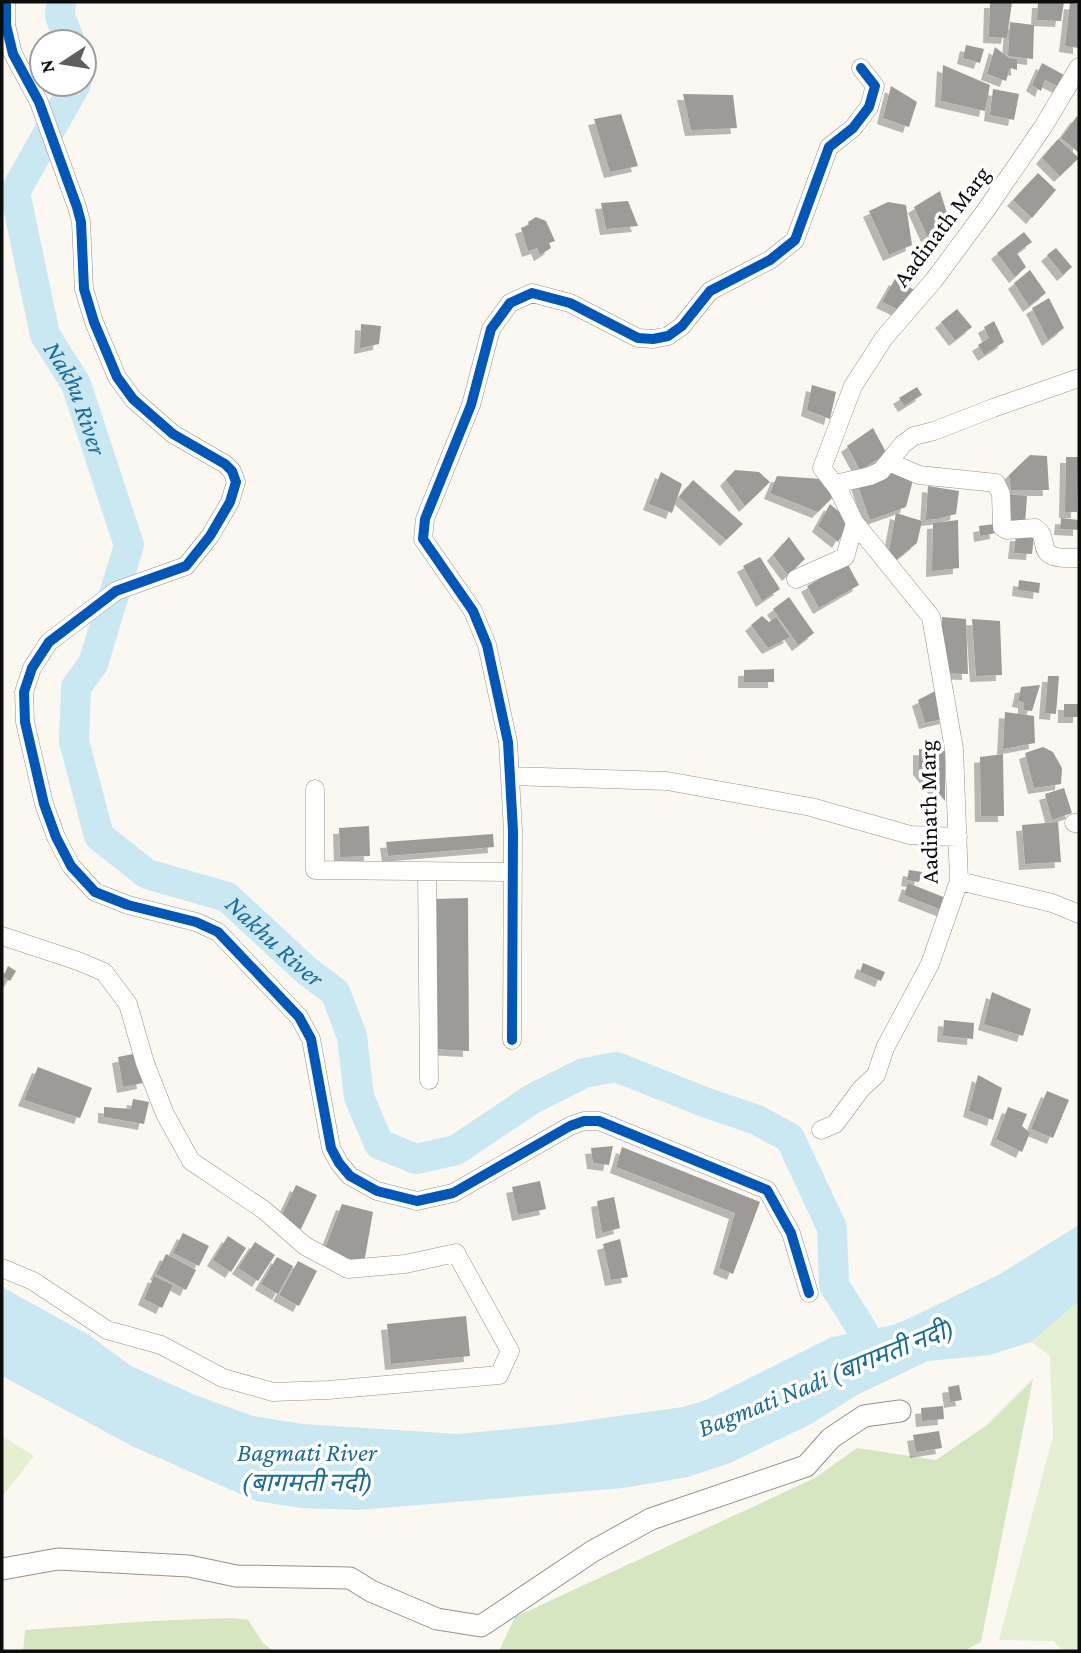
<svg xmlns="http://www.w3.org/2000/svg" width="1081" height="1653" viewBox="0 0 1081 1653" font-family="'Crimson Pro','Noto Sans Devanagari',serif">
<defs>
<filter id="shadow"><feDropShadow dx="-6" dy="6" stdDeviation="0" flood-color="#0004"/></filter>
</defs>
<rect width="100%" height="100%" fill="#faf8f1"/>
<!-- green -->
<path fill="#e5efd2" d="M1079,1301V1651H1063L1053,1641L999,1640L1053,1436L1050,1356L1031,1342Z
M2,1436L34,1456L2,1497Z"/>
<!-- forest -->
<path fill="#d6e6c0" d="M1033,1379L981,1642L964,1651H499L515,1617L815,1478L857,1448L936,1460L987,1425Z
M232,1618L248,1620L263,1643L273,1651H23L25,1630L151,1621Z"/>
<!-- water -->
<path fill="#c9e8f2" d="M1079,1225V1301L1031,1342L990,1355L928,1361L857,1395L811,1424L730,1463L688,1477L623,1488L358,1510L301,1508L256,1501L132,1446L2,1376V1287L89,1335L131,1366L195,1395L253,1416L303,1424L458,1434L561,1424L683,1407L706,1400L832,1337L893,1325L910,1318L1000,1274Z"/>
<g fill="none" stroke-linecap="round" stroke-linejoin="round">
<!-- river -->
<g stroke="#c9e8f2" stroke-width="30">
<path d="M61,2L60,16L70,42"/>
<path id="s1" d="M76,84L15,192L45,335L76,384L129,545L93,664L76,687L74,741L99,836L147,874L227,897L307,971L335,992L352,1036L359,1097L379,1144L416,1159L456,1150L532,1099L584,1073L616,1067L707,1103L757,1120L790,1138L832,1228L834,1285L863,1331L868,1359"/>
</g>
</g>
<!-- building -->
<path fill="#9d9b97" filter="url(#shadow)" d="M990,2H1012L1007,38L989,37Z
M1038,2H1064L1061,21L1037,20Z
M1070,3L1079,4V48L1065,46Z
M1010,22L1034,25L1033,59L1008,56Z
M966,45L984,49L980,63L963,58Z
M995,47L1009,58L1017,59V70L1010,68L1006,81L987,74Z
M1042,63L1066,76L1063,89L1045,80L1041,91L1032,85Z
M943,65L990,85L985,111L941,101Z
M891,86L917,102L909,127L883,118Z
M993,89L1019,94L1014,120L990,115Z
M683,94L733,95L737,128L691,130Z
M621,114L638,166L610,172L594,119Z
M1077,116L1079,119V153L1061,138Z
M1058,139L1079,158L1060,176L1042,158Z
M1038,173L1056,190L1032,218L1013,200Z
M940,191L950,223L927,236L914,207Z
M628,201L638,226L606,229L601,203Z
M888,202L906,205L912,245L889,255L869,211Z
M536,217L546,221L555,241L549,243L551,248L540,255L537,248L528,251L521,228L529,225L528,222Z
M1024,232L1032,242L1017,253L1026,267L1015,277L997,253Z
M1056,248L1072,267L1063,275L1047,255Z
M1030,270L1046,293L1029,306L1014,283Z
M895,279L916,291L899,310L882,302Z
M1049,298L1064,328L1048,340L1032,308Z
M957,309L972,327L955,340L941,322Z
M994,321L1004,342L984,355L978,345L989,338L984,327Z
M361,324L381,326L379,344L360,348Z
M812,385L836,392L830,419L807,410Z
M917,387L922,395L904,406L899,398Z
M873,428L887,454L860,470L847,446Z
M1030,455L1047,456L1049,490H1011L1009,475Z
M1066,457H1078L1077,512H1065Z
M735,470L759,472L770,482L745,506L726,480Z
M896,471L914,476L906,507L870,520L857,483Z
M661,472L682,484L672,513L649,504Z
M777,476L822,479L836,494L818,512L770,493Z
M693,480L743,524L726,540L679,497Z
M928,486L959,491L956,514L937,519L926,520Z
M1005,494L1027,496L1025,524L1004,523Z
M830,504L850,521L838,542L818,526Z
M896,513L922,521L917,543L896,560L889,551Z
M1061,518L1079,520V530L1060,529Z
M958,520L959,568L932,571L933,523Z
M995,524L996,533L980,536L979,526Z
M1016,535L1034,536L1032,554L1014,553Z
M789,537L805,559L788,575L773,555Z
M760,557L780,589L762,601L743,566Z
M847,563L859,585L819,608L807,586Z
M1019,580L1040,583L1039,593L1018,590Z
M789,597L814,633L798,645L773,609Z
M762,616L769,622L776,617L790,637L768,648L751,625Z
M942,617L966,619L968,674L942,673Z
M972,619L1000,621L1002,675L976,676Z
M774,669V682H744V670Z
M1048,676H1059L1056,714L1045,713Z
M1040,685L1032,711L1024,710V702L1018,701L1021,687Z
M939,689L946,718L925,723L918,700Z
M1064,704H1079V717H1064Z
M1005,712L1034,716L1035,743L1003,749Z
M1043,747L1053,752L1062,768L1061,784L1034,788L1025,753Z
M919,749L945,751V801L919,769Z
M1003,754L1004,816H981L980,757Z
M1064,788L1072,813L1052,820L1045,794Z
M1058,822L1061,862L1025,864L1022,825Z
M369,826L370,856L340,857L339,828Z
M493,834L494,847L388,856L386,842Z
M909,870L922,872L919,882L907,880Z
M908,883L951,900L947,912L904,895Z
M468,898L469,1051L435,1049L434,899Z
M863,963L885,972L881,981L860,972Z
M8,966L16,971L10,981L3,977Z
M992,992L1031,1009L1023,1036L984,1024Z
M944,1020L974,1023L973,1039L943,1036Z
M138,1053L143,1083L123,1087L118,1057Z
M38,1067L92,1088L80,1118L24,1100Z
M978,1075L1002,1088L993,1120L969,1111Z
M1047,1091L1069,1100L1053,1138L1031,1129Z
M133,1099L149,1102L144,1124L104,1117V1107L131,1109Z
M1008,1107L1027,1114L1022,1126L1030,1133L1022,1152L996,1139Z
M613,1146L609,1165L593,1163L591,1148Z
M622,1147L760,1202L733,1274L719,1268L735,1213L616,1167Z
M540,1181L546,1209L518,1215L512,1187Z
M296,1185L317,1195L301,1229L280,1219Z
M614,1197L620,1228L602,1233L597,1201Z
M342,1204L373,1212L364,1263L324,1251Z
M183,1233L209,1246L199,1266L173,1253Z
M228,1236L246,1248L231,1272L213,1260Z
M620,1239L628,1277L611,1280L603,1244Z
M255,1242L275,1255L258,1281L238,1268Z
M166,1254L196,1270L186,1290L156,1274Z
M277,1257L293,1266L278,1294L261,1284Z
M298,1261L317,1271L299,1306L279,1295Z
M154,1276L173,1285L162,1308L144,1299Z
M466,1316L470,1356L391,1364L387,1324Z
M959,1385L962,1400L950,1402L948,1387Z
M943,1406L944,1419L922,1421L921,1408Z
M939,1431L942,1448L916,1452L913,1435Z"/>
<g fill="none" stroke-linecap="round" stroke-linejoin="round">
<!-- minor casing -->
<g stroke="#949390" stroke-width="19">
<path id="minor" d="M6,2V25L13,54L39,102L77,207L81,222L84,289L94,322L117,377L133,399L173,434L225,464L232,471L236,482L230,502L210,536L186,566L116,591L49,642L32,668L24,692L25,722L44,804L56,837L71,866L95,892L128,905L196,922L218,932L299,1017L311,1039L331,1148L339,1163L350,1176L377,1191L417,1201L453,1193L570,1126L584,1121H599L767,1190L791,1233L809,1293
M889,462L919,475L996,483L1001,494L1002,527L1007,530L1035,528C1048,536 1040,547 1049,554C1056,559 1071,558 1079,558
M835,484L870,476L881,471L903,444L914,436L934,431L993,408L1079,378
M796,579L845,557L855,523L838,489L822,468L853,386L884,338L934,280L986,210L1043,127L1079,67
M510,776L667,781L811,807L910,835L958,837
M315,789V870L513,872
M1074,823H1079
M427,871L429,1080
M959,881L1052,903L1079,914
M2,936L78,961L104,972L128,1004L145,1063L165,1114L191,1161L264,1210L305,1246L348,1269L405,1264L456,1253L510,1351L499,1375L328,1390L273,1392L223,1378L161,1345L107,1330L33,1281L2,1268
M512,1040L513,831L508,742L487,645L473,611L423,539L425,519L471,405L491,329L510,303L532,293L570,303L638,338L653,339L668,336L682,326L710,291L770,260L795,240L829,147L853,128L869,107L875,86L861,68
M821,1130L835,1124L861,1089L876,1075L885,1048L930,964L959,881L954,749L931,617L855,523"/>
</g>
<!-- tertiary casing -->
<g stroke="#949390" stroke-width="23">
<path id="tertiary" d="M2,1569L58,1559L189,1566L236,1576L350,1578L371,1591L437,1619L481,1626L593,1551L651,1519L806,1466L831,1438L864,1416L900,1411"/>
</g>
<!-- minor -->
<use href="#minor" stroke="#fefefd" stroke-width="18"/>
<!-- tertiary -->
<use href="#tertiary" stroke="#fefefd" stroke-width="21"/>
<!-- cycleway casing -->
<g stroke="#fff" stroke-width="15">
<path id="cycleway" d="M6,2V25L13,54L39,102L77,207L81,222L84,289L94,322L117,377L133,399L173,434L225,464L232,471L236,482L230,502L210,536L186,566L116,591L49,642L32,668L24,692L25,722L44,804L56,837L71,866L95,892L128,905L196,922L218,932L299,1017L311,1039L331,1148L339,1163L350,1176L377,1191L417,1201L453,1193L570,1126L584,1121H599L767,1190L791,1233L809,1293
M512,1040L513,831L508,742L487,645L473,611L423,539L425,519L471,405L491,329L510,303L532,293L570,303L638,338L653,339L668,336L682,326L710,291L770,260L795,240L829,147L853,128L869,107L875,86L861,68"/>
</g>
<!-- cycleway -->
<use href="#cycleway" stroke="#0057b8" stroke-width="10"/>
</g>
<g text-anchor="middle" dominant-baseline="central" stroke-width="7" stroke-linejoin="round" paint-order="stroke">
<!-- street labels -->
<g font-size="24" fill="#0d0d0d" stroke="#fff">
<text transform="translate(941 226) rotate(-53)">Aadinath Marg</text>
<text transform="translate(928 812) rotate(-91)">Aadinath Marg</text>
</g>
<!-- water labels -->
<g font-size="26" font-style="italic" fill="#1b6c99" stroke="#fff">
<text stroke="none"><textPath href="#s1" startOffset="341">Nakhu River</textPath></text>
<text stroke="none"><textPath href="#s1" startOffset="1012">Nakhu River</textPath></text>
<text transform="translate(826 1378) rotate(-22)">Bagmati Nadi (बागमती नदी)</text>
<text x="307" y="1452">Bagmati River<tspan x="307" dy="30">(बागमती नदी)</tspan></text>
</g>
</g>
<!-- border -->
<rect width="1081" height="1653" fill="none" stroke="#0d0d0d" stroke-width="7"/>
<!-- north arrow -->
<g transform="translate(63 63) rotate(258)"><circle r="33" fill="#ffffff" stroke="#9e9e9e" stroke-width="2"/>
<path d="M0-5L12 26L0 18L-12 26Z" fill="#605f5d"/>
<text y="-10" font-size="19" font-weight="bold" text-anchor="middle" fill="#0d0d0d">N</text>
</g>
</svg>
